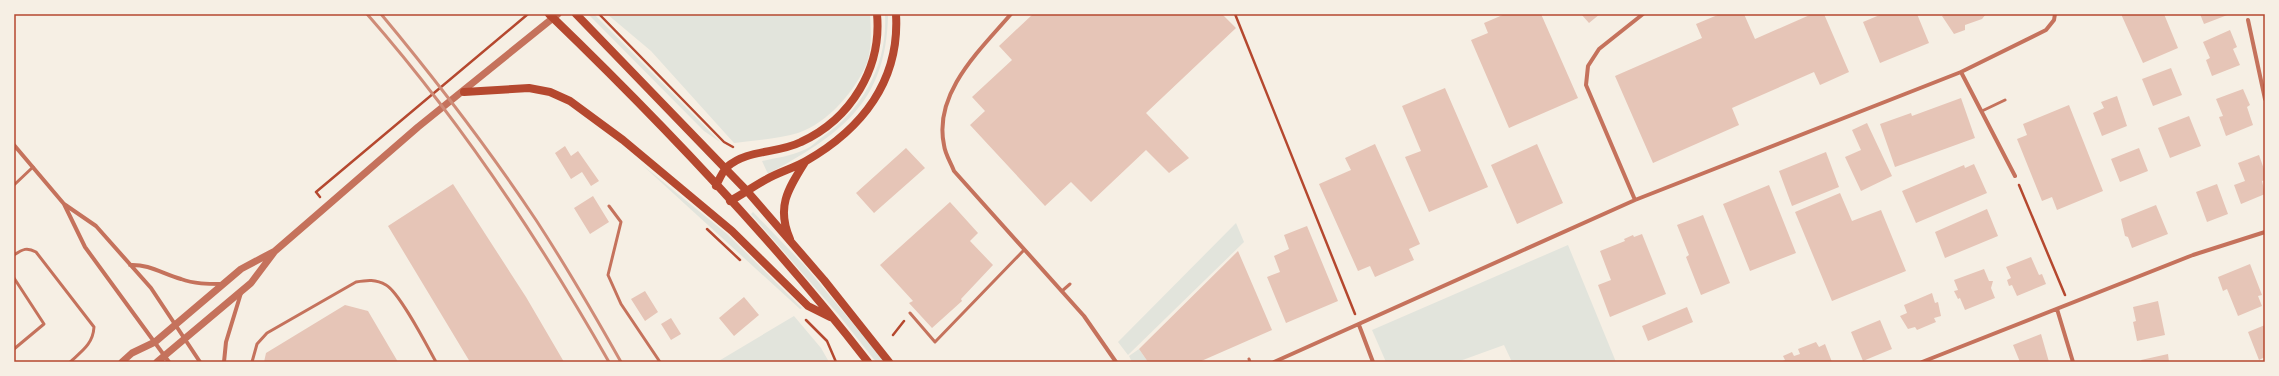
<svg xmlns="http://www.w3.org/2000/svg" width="2279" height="376" viewBox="0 0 2279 376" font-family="Montserrat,sans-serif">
<rect width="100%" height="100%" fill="#f6efe4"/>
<!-- green -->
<path fill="#e2e4dc" d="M588,14H594L720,142L704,131Z
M607,14H870C871,29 872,48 867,63C855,91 828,123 798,133C778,139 755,140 734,143L651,51Z
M885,14L888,16C886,104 839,135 768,174L762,161C776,158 791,156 804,150C810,148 816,142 821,138C863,110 888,64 885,14Z
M640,163L727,234L802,308L800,309Z
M753,212L805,266L885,362H876L838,314L751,214Z
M1236,223L1244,242L1128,355L1118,342Z
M1568,245L1616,362H1512L1504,345L1457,362H1386L1372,330Z
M794,316L821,348L829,362H717Z
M1139,349L1148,362H1132L1129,356Z"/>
<!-- building -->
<path fill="#e6c5b7" d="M1033,14H1222L1236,28L1146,113L1189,158L1169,173L1146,150L1091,202L1071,182L1045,206L970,125L985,111L972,97L1012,60L999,46Z
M1505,14H1541L1578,98L1509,128L1471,40L1488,33L1484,23Z
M1581,14H1600L1589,23Z
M1720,14H1744L1755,39L1812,14H1824L1849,72L1820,85L1814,72L1732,108L1739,125L1653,163L1615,76L1702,38L1696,24Z
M1882,14H1917L1929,43L1880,63L1863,22Z
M1946,14H1986L1982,19L1965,25V30L1954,34L1942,16Z
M2121,14H2164L2178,48L2143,63Z
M2200,14H2230L2204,24Z
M2230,30L2237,47L2233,49L2240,65L2212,76L2206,60L2210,58L2203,42Z
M2171,68L2182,95L2153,106L2142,79Z
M1445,88L1488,187L1429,212L1405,157L1421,151L1402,106Z
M2243,89L2250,105L2247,107L2253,125L2226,136L2219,117L2223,116L2216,99Z
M2117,96L2127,126L2102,136L2093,113L2104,108L2101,102Z
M1961,98L1975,138L1895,167L1880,124L1911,113L1912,116Z
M2069,105L2103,191L2057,210L2052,197L2042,201L2017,139L2027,135L2023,124Z
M2189,116L2201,146L2170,158L2158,128Z
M1867,123L1892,176L1861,191L1845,157L1861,150L1852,130Z
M1375,144L1420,244L1409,249L1414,260L1375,277L1370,266L1358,271L1319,184L1351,170L1345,158Z
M1537,144L1563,203L1517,224L1491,165Z
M565,146L571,156L578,151L599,181L591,186L582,172L571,179L555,153Z
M906,148L925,168L874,213L856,193Z
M2139,148L2148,171L2120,182L2111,159Z
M1826,152L1839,187L1792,206L1779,171Z
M2259,155L2265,172V180L2262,181L2265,194L2241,204L2234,185L2245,181L2238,163Z
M1974,164L1987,193L1916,223L1902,191L1964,165L1965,168Z
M453,184L526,297L564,362H470L388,226Z
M2217,184L2228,214L2207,222L2196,192Z
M1769,185L1796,253L1750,271L1723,204Z
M1840,193L1852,221L1881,210L1906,271L1832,301L1795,212Z
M593,196L609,222L590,234L574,208Z
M950,202L978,233L970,241L993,265L961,299L962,301L932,328L909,303L913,301L880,265Z
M2156,205L2168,234L2132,248L2128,237L2125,236L2121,219Z
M1987,209L1998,236L1945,258L1935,232Z
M1703,215L1730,283L1701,295L1686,257L1689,255L1677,225Z
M1307,226L1338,301L1286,323L1267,277L1280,272L1274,256L1289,249L1284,235Z
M1642,234L1666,294L1610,317L1598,285L1611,280L1600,251L1625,241L1624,239L1633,235L1634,237Z
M1238,251L1272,330L1199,362H1148L1139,349Z
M2031,257L2039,275L2042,274L2046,284L2017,296L2012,285L2009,286L2007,280L2011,278L2006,267Z
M2250,264L2262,295L2258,296L2262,306L2238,316L2227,289L2223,291L2218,277Z
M1984,269L1989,281H1993L1991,288L1995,298L1965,310L1960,298L1958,299L1954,291L1958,290L1954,280Z
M645,291L658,312L645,321L631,299Z
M1932,293L1935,303L1938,302L1941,316L1934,318L1936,322L1917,330L1915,327L1908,329L1900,316L1907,313L1904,305Z
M744,297L759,315L734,336L719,318Z
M2158,301L2165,335L2137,341L2133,322L2136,321L2133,307Z
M345,305L368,311L398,362H264L266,353Z
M1687,307L1693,322L1648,341L1642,326Z
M671,318L681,334L671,340L661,324Z
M1880,320L1892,349L1863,361L1851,332Z
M2265,325V357L2259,360L2248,332Z
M2041,334L2049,362H2020L2013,345Z
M1816,342L1819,347L1825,344L1832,362H1780L1785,360L1783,356L1792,352L1794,356L1800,354L1798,349Z
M2168,354L2169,362H2142L2141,360Z"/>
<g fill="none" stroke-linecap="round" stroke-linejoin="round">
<!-- path -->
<path stroke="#b5482f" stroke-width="2.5" d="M599,14L724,142L733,147
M1235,14L1355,314
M2019,185L2065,295
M320,197L316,192L528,14
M707,229L740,260
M806,320L827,341L836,362
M893,335L904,321"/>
<!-- service -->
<path stroke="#c5725c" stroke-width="3" d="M1982,111L2005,100
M14,185L33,167
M609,206L621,222L608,275L621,304L660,362
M14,255C23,249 27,247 36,252L94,327C93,344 82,351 70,362
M14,278L44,324L14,349
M1062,291L1070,284
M910,313L935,342L1024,250
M1249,359L1250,362
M252,362L257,344L267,333L356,282C367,280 376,279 386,285C400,293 427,346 436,362"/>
<!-- minor -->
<path stroke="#c5725c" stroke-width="4" d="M1011,14C980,50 933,93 944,145C945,154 951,163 954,171L1084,316L1116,362
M2248,20L2265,99
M1961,72L2015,176
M14,145L64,204L85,247L169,362
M1635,200L1586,85L1588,66L1599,49L1643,14
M64,204L96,226L151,288L200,362
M130,265C149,264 163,274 181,279C194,284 208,284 222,284
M2057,309L2073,362
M1359,325L1373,362
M224,362L226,342L241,293
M1274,362L1635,200L1961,72L2046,30L2054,20L2055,14
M1922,362L2193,255L2265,232"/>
<!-- tertiary -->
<path stroke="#c5725c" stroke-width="7" d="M122,362L132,353L155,342L241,269L273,252
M157,362L251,283L275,251L327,206L418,127L558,14"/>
<!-- secondary -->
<path stroke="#b5482f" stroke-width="8" d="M549,14C662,123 772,238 868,362
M576,14L747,191L824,280L889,362
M464,92L529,88L550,92L570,101L623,140L732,231L808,306L830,317
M716,186C719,180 722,172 727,167C747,149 777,154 801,142C851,119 882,68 877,14
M730,201C743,194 754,186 767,179C779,172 794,168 806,161C862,129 900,81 896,14
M790,239C776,207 788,189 805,162"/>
<!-- rail -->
<path stroke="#cf8b77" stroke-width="3" d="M367,14C460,120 539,239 609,362
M381,14C436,80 488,148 536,220C566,266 594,314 621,362"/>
</g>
<!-- border -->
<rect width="2279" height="376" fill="none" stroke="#f6efe4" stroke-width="30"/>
<rect x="15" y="15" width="2249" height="346" fill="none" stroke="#b5482f" stroke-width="1.5"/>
</svg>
